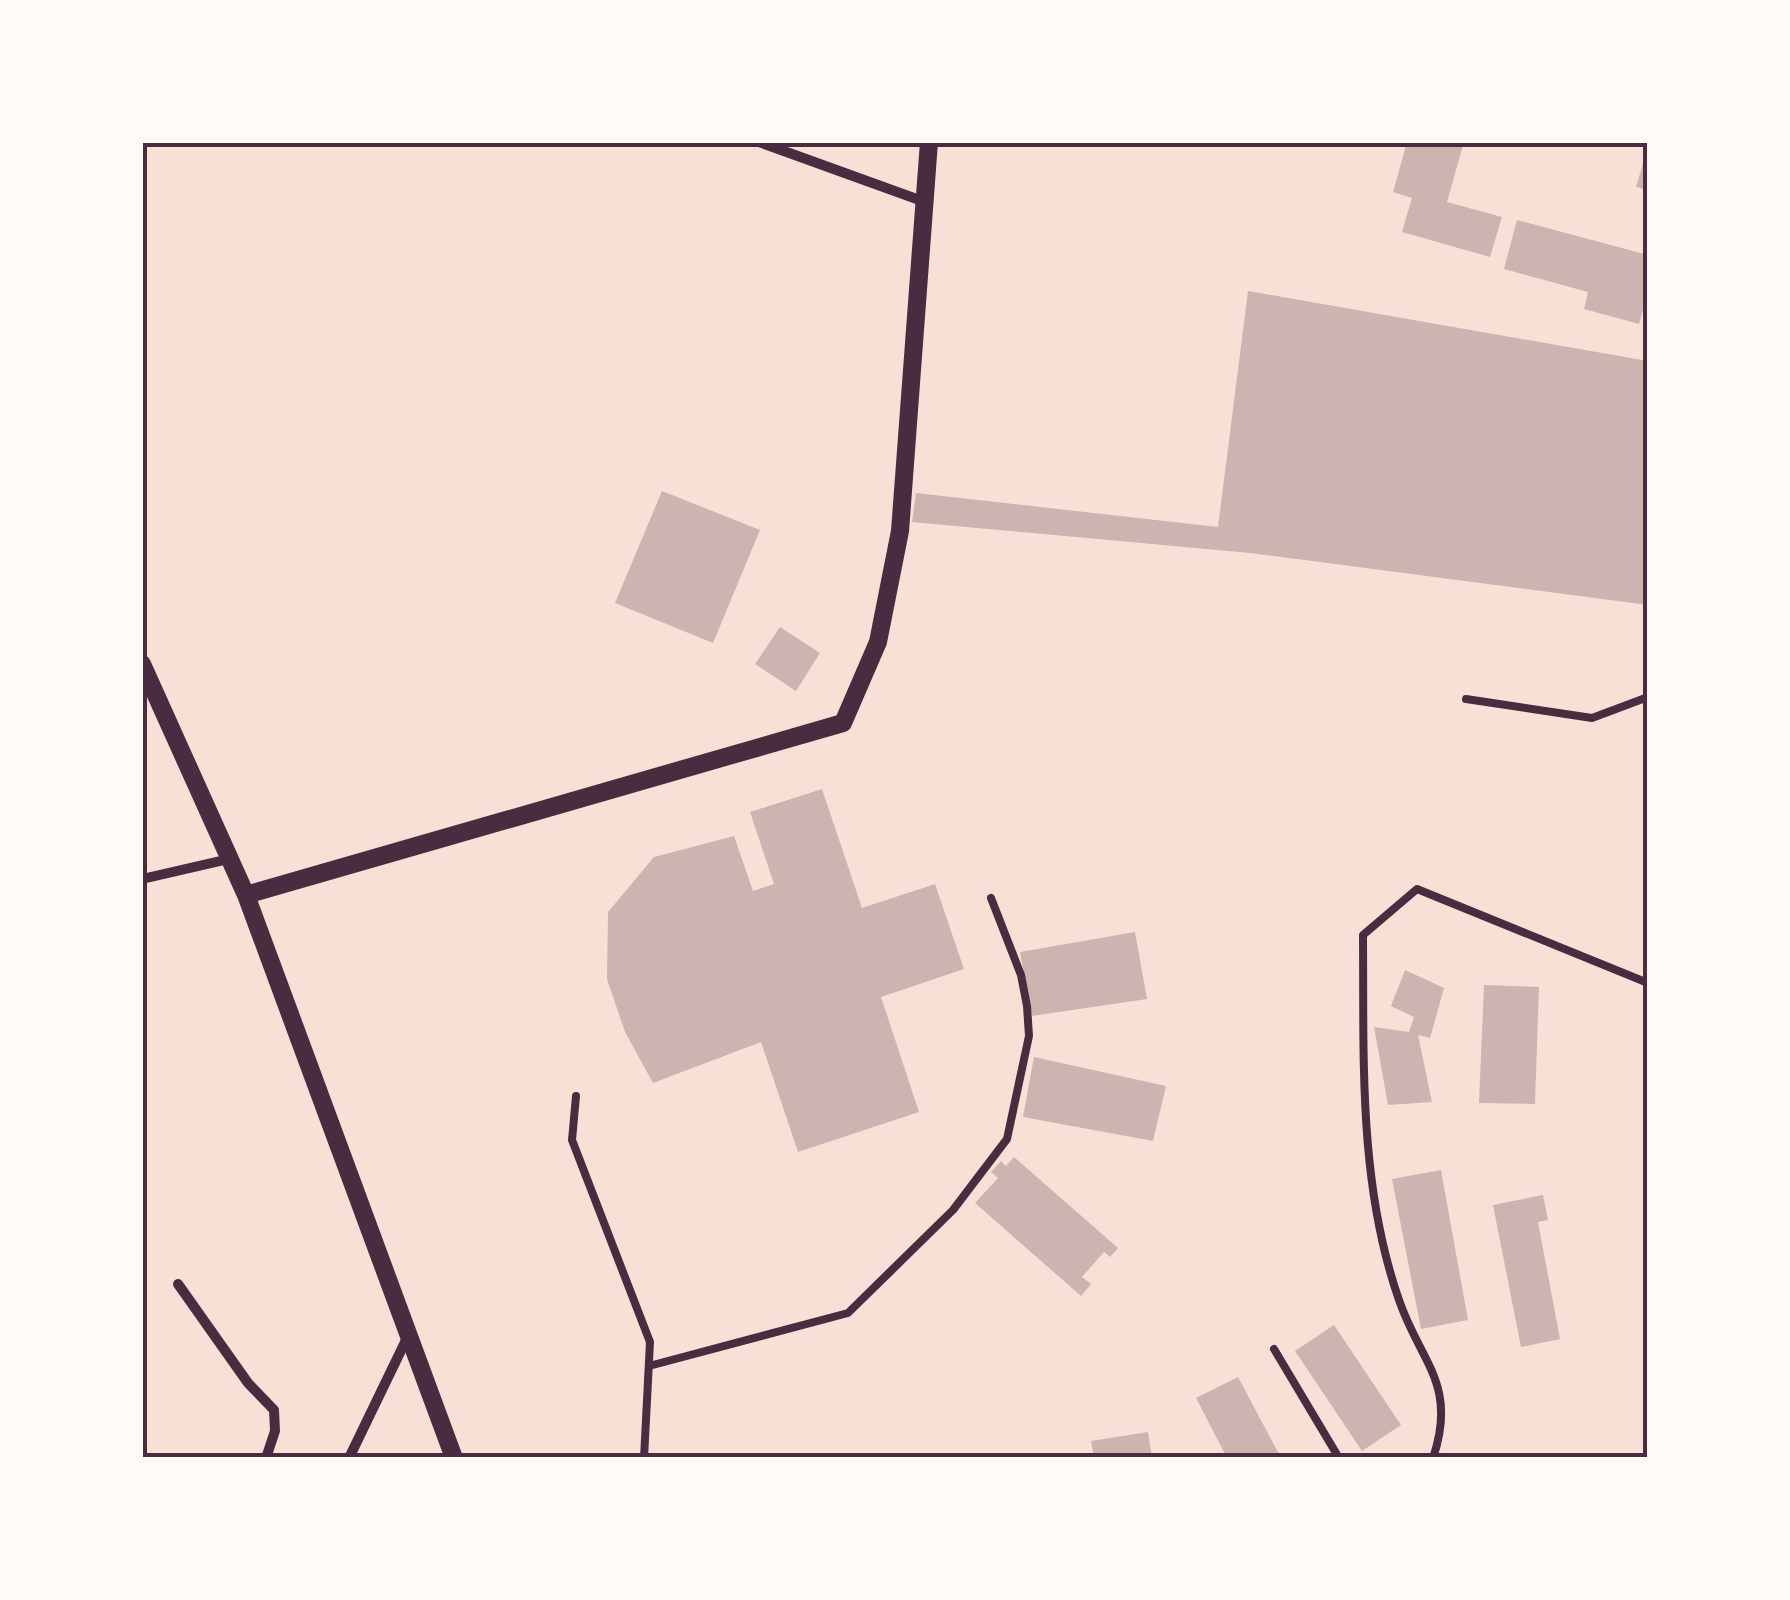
<svg xmlns="http://www.w3.org/2000/svg" width="1790" height="1600" viewBox="0 0 1790 1600" font-family="Spectral,serif">
<rect width="100%" height="100%" fill="#f7e1d7"/>
<!-- building -->
<path fill="#ccb4b1" d="M1407,142H1464L1447,202L1502,217L1490,257L1402,232L1412,198L1393,192Z
M1647,150H1648V190L1636,187Z
M1517,220L1648,255V292L1639,324L1584,309L1588,292L1504,269Z
M1248,291L1648,361V605L1250,553L912,522L916,493L1218,527Z
M662,491L760,530L713,643L615,603Z
M780,627L820,653L796,691L755,664Z
M822,789L862,908L935,884L964,969L881,997L919,1112L798,1152L761,1042L653,1083L625,1032L607,979L608,912L654,857L734,836L753,891L774,884L750,812Z
M1135,932L1147,999L1032,1016L1020,952Z
M1405,970L1444,988L1430,1038L1418,1035L1432,1102L1388,1105L1374,1027L1409,1032L1414,1017L1391,1006Z
M1484,985L1539,987L1535,1104L1479,1103Z
M1034,1057L1166,1086L1153,1141L1023,1117Z
M1014,1157L1118,1248L1110,1257L1104,1252L1082,1277L1091,1284L1081,1296L975,1203L998,1178L991,1172L1001,1161L1006,1166Z
M1441,1170L1468,1320L1421,1329L1392,1179Z
M1543,1195L1548,1220L1538,1222L1560,1339L1521,1347L1493,1205Z
M1334,1325L1401,1425L1362,1451L1295,1351Z
M1238,1377L1281,1458H1227L1196,1398Z
M1148,1432L1152,1458H1094L1091,1441Z"/>
<g fill="none" stroke-linecap="round" stroke-linejoin="round">
<!-- service -->
<path stroke="#4a2c40" stroke-width="8" d="M1466,699L1592,718L1648,697
M576,1096L572,1140L650,1342L644,1458
M1274,1349L1339,1458
M649,1366L848,1313L953,1210L1007,1139L1029,1036L1027,1006L1021,975L991,898
M1433,1458C1458,1384 1420,1362 1399,1300C1358,1183 1364,1056 1363,935L1417,889L1648,983"/>
<!-- minor -->
<path stroke="#4a2c40" stroke-width="10" d="M759,142L925,202
M142,879L229,859
M178,1284L248,1383L274,1410L275,1431L266,1458
M349,1458L408,1336"/>
<!-- tertiary -->
<path stroke="#4a2c40" stroke-width="18" d="M142,664L246,895L454,1458
M246,895L843,723L878,642L900,531L929,142"/>
</g>
<!-- border -->
<rect width="1790" height="1600" fill="none" stroke="#fffaf5" stroke-width="290"/>
<rect x="145" y="145" width="1500" height="1310" fill="none" stroke="#4a2c40" stroke-width="4"/>
</svg>
